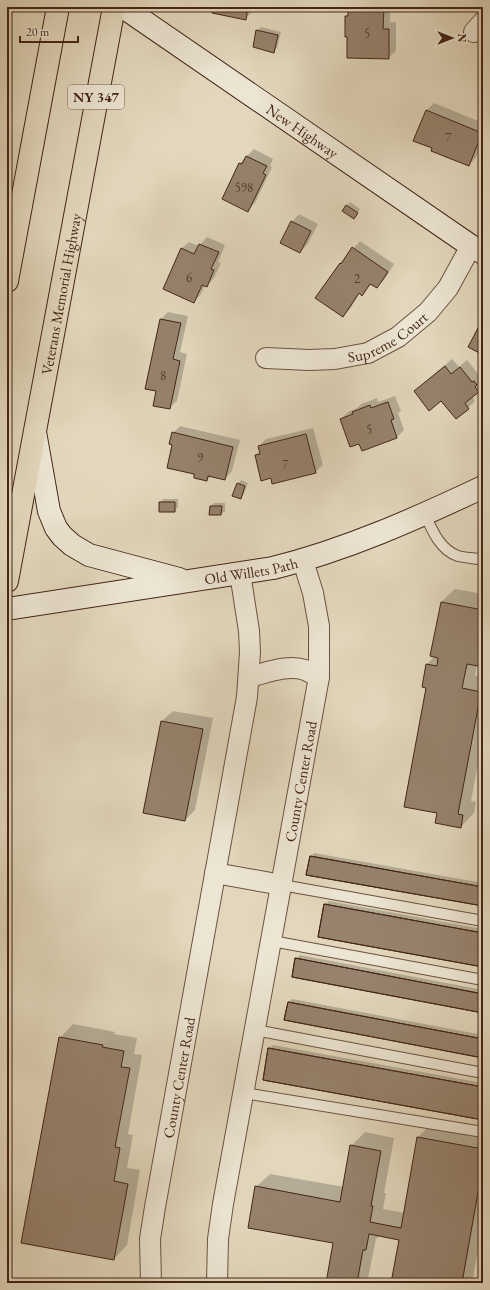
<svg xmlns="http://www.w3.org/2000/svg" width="490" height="1290" viewBox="0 0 490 1290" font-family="'EB Garamond',serif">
<rect width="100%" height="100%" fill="#e2d7bc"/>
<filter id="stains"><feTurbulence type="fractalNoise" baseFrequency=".005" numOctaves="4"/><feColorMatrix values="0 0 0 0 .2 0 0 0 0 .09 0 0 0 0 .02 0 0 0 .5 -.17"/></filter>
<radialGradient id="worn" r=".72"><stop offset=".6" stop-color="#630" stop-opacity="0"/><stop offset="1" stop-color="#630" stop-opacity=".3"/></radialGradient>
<!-- shadow -->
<path fill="#0003" d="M209,7H254L253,11L245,19Z
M349,7H390V22H396V51L388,58L346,36V16L349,13Z
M261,27L281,32L277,48L274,51L257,31Z
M434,103L483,123V140L476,158L468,165L433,148L426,111Z
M254,149L273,159L270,166L272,167L255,203L248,210L223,198L240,163Z
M350,202L360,209L357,214L347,206Z
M299,214L318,224L307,245L300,252L292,222Z
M207,237L225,245L218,262L221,263L214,278L207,286L205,285L201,294L194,302L181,249L189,242L199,246Z
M360,241L394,264L384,280L377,287L372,283L362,294L360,293L350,309L343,316L317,298L340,263Z
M168,312L188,316L180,352L187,354L177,401L169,408L157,391L161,319Z
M483,325V354L469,347L479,328Z
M452,359L459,367L467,360L480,376L481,375L483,377L482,379L483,386L472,396L475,401L468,408L415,391Z
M395,396L401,411L398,413L404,430L397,437L363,449L360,442L341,419L348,412L357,408L361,404L377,398L378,402Z
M180,426L240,440L232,471L225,479L211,476L207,480L196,474L174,444L173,433Z
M313,428L323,465L315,472L271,477L256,455L260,451L259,446L266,439Z
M241,480L248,483L244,494L240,498L238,484Z
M163,499H178V507L175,511L160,503Z
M214,503H225V511L221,514L211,506Z
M455,589L483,594V666L477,665L475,675L483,677V737L471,801L476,802L474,813L461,827L438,813L427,687V664L435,656L441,602Z
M173,711L213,718L195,810L185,820L144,812L162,721Z
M314,853L483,883V905L311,857Z
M329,901L483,929V966L325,904Z
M300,955L483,990V1012L296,959Z
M292,999L483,1035V1057L286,1020L289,1002Z
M73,1024L115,1032L114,1034L137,1038L134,1054L142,1055L128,1134L133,1135L127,1168L140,1170L127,1245L114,1259L60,1038Z
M273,1045L483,1083V1118L269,1048Z
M431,1124L483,1133V1222L472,1283H392L400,1239L379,1236L376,1239L367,1283H327L334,1242L256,1187L270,1174L344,1187L351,1146L365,1132L394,1138L384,1193H386L383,1209L404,1213L418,1137Z"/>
<!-- building -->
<path fill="#96826d" stroke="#442517" d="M208,7H248L246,20L212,13L213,10L208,9Z
M348,7H384L383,29H389V59L347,58V37H345V16H348Z
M256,30L278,35L274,53L253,47Z
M426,110L482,133L469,166L431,151L432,148L413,141Z
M246,156L267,166L263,173L266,175L248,212L222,199L239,163L242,164Z
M346,205L358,213L354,219L342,211Z
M291,221L311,231L300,253L280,243Z
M199,244L219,252L211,269L214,270L207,287L202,285L194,303L163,289L181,248L194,254Z
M352,247L388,272L377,288L370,284L362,296L359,293L343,317L315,298L340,263L341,264Z
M160,319L181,323L173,359L180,361L170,409L153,406L156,391L145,389Z
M478,328L483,330V355L468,347Z
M445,366L451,374L460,367L472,382L474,381L477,385L475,387L479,392L465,403L469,409L456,419L441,401L429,411L414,391Z
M388,402L394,419L391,420L397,438L362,451L359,444L350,447L340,419L353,414L352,412L370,405L371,408Z
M172,432L233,447L225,480L208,476L207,481L194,478V474L167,468L172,445L169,444Z
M306,434L316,473L272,484L271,478L261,481L255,455L260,454L258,446Z
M237,483L245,486L241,499L232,496Z
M159,502H175V512H159Z
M210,506H222L221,515H209Z
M441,602L483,610V667L467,664L462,688L481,692L458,814L463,815L461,828L435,823L437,813L404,807L426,688L422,687L426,664L437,666L438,658L430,656Z
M161,721L203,729L185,821L143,813Z
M310,856L483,887V906L306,875Z
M310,856L483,887V906L306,875Z
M324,904L483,933V967L318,937Z
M324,904L483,933V967L318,937Z
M295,958L483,994V1013L292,977Z
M295,958L483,994V1013L292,977Z
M288,1002L483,1039V1058L284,1020Z
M288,1002L483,1039V1058L284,1020Z
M59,1037L103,1045L102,1047L124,1051L121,1067L130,1068L115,1147L120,1148L114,1181L128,1184L114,1260L21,1243Z
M268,1048L483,1087V1120L263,1080Z
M268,1048L483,1087V1120L263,1080Z
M417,1137L483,1149V1164L462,1283H391L399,1240L369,1234L366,1250H363L357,1283H326L333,1243L248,1228L255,1186L340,1202L350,1145L381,1151L371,1206H373L370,1222L401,1228Z"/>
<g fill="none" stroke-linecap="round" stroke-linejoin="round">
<!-- lane casing -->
<g stroke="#6c5240" stroke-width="12">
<path id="lane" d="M425,514C432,530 440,550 458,556C466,558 475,558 483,560
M282,885L483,921
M272,941L483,980
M255,1030L483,1073
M244,1093L483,1132"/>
</g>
<!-- street casing -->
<g stroke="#6c5240" stroke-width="22">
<g id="street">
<path d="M474,32L483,22"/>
<path id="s1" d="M266,358L309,360L335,359L368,353L398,337L428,312L448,288L471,246"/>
<path d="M249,677C266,673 288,664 305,670C310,672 315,675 319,677"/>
<path d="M215,873L282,885"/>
<path id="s2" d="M151,1283L150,1239L155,1207L247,697L250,652L249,631L240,573"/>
<path id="s3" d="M217,1283L218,1239L223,1204L319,677V626L313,593L303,561"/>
</g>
</g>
<!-- secondary casing -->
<g stroke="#442517" stroke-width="24">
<g id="secondary">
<path id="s4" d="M123,7L471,246L483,253"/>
<path d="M35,432L49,511L56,528L62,536L72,545L89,555L179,579"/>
<path id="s5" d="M7,609L273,568C346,550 415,519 483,487"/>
</g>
</g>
<!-- highway casing -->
<g stroke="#442517" stroke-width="24">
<g id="highway">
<path d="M7,281L58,7"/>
<path id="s6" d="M7,581L114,7"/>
</g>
</g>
<!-- lane -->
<use href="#lane" stroke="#ece5d3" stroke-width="10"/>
<!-- street -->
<use href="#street" stroke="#ece5d3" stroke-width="20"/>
<!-- secondary -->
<use href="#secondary" stroke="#ece5d3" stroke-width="22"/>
<!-- highway -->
<use href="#highway" stroke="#e2d7bc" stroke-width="22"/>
</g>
<g text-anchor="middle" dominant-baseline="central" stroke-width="4" stroke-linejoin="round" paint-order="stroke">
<!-- number labels -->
<g font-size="13" fill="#583c2c">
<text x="367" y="33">5</text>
<text x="448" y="137">7</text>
<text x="244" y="187">598</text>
<text x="189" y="277">6</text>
<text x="357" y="278">2</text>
<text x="163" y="375">8</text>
<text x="369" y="429">5</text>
<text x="200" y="457">9</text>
<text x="285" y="464">7</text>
</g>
<!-- shield labels -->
<rect fill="#ece5d3" stroke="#765f4f" stroke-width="1" x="68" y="85" width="56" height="24" rx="3"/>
<g font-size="14" font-weight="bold" fill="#442517">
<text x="96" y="97">NY 347</text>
</g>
<!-- street labels -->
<g font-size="15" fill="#442517" stroke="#ece5d3">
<text stroke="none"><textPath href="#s4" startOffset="218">New Highway</textPath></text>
<text stroke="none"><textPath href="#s6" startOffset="292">Veterans Memorial Highway</textPath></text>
<text stroke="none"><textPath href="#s1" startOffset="127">Supreme Court</textPath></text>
<text stroke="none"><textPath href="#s5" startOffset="247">Old Willets Path</textPath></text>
<text stroke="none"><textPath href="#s3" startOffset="509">County Center Road</textPath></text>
<text stroke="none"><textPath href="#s2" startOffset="208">County Center Road</textPath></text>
</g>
</g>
<!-- margin -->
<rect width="490" height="1290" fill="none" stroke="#e2d7bc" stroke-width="24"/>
<rect x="8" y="8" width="474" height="1274" fill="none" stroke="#442517" stroke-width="2"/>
<rect x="12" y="12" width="466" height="1266" fill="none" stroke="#442517"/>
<!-- north arrow -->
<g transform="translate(452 38) rotate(90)" stroke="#ece5d3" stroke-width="3" paint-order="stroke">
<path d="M0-3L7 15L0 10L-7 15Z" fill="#442517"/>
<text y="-6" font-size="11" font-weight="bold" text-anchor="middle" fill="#442517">N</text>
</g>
<!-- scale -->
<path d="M20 36v6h58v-6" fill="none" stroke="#442517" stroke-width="2"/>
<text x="26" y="36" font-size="12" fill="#442517" stroke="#ece5d3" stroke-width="3" paint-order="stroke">20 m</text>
<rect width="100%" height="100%" filter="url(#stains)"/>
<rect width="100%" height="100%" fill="url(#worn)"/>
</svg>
